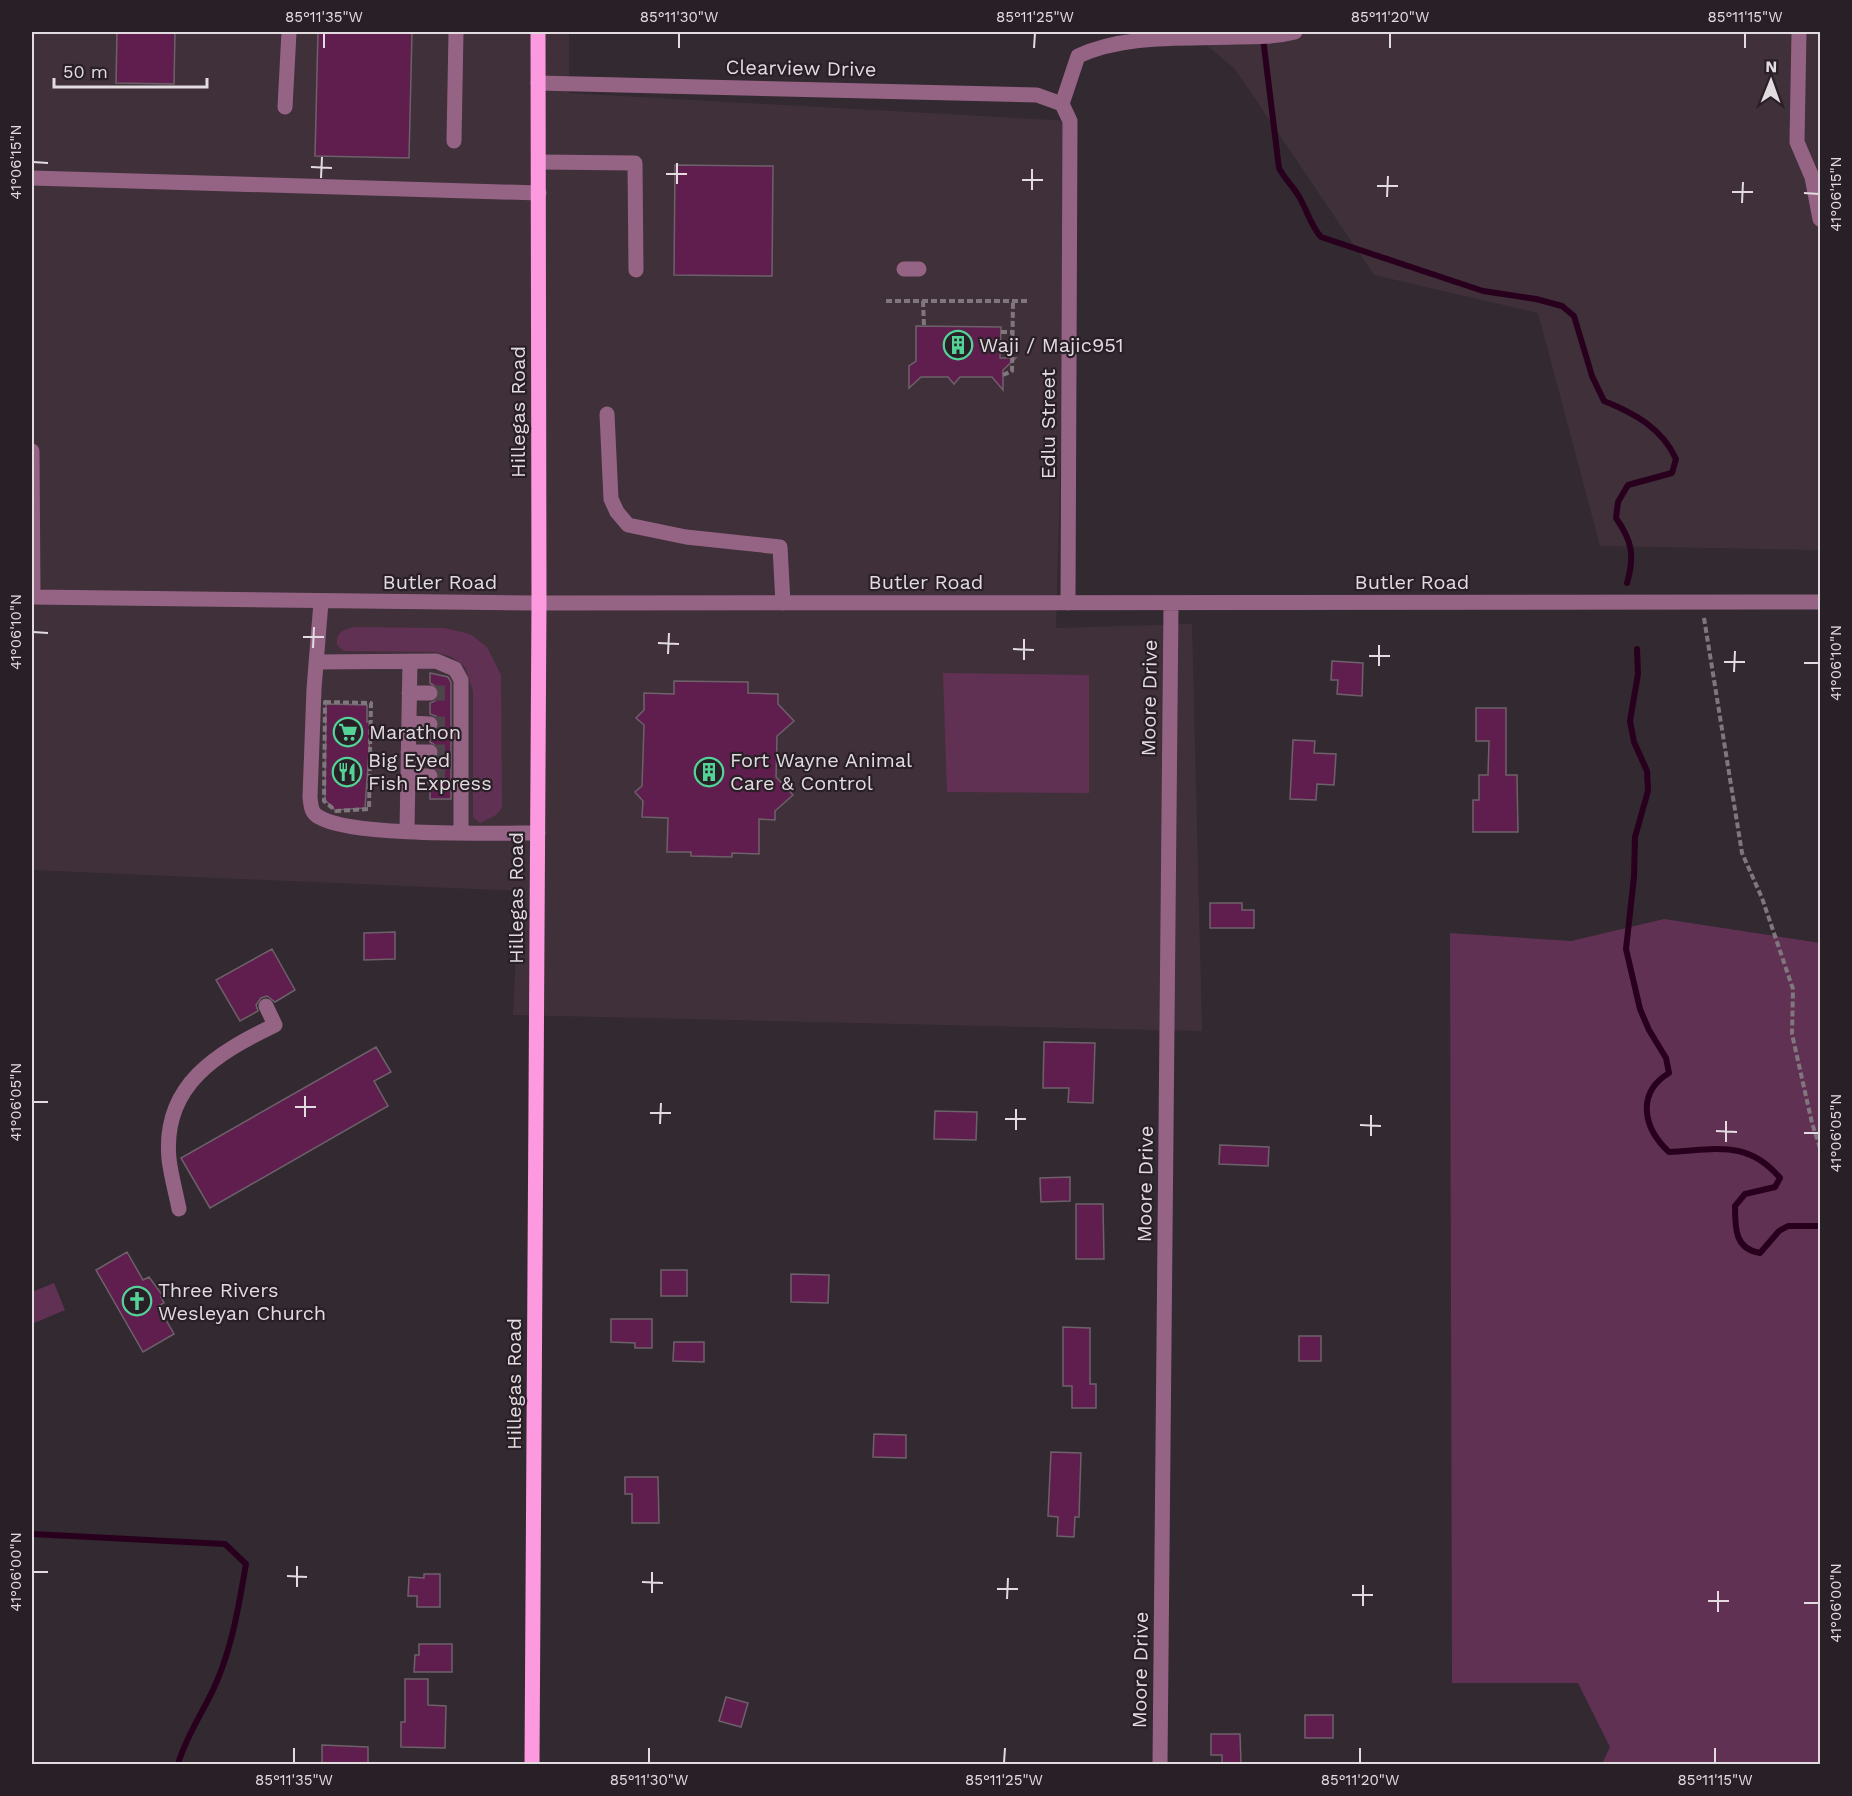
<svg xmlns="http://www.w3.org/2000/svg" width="1852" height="1796" viewBox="0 0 1852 1796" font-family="'Work Sans',sans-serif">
<rect width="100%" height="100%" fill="#332930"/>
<!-- built -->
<path fill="#40303a" d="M32,32H569V93L1070,121L1056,628L1192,624L1202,1031L513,1015L519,891L32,870Z
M1191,32H1820V550L1600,546L1538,313L1374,275L1235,69Z"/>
<!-- green -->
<path fill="#613153" d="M354,627L444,628L470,634L487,647L501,675L502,808L496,815L480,823L473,817V691L465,667L452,657L435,652L344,651L337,645C336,632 343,630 354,627Z
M943,673L1089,675V793L947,792Z
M1664,919L1820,943V1764H1602L1610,1747L1578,1683H1452L1450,933L1571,941Z
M54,1283L65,1310L32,1324V1292Z"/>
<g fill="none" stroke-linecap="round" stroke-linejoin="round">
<!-- stream -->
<path stroke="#28001e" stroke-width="6" d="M1263,38L1279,168C1284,178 1292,185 1298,195C1307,209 1310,225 1321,237L1483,291L1536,299L1562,306L1574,316L1592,376L1604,401C1634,413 1662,428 1676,459L1672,473L1628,485L1618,502L1616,518C1632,541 1635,555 1627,583
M1637,649L1638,674L1630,721L1634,742L1647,771L1648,791L1635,837L1634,877L1626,949L1640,1009L1649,1030L1666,1058L1669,1073C1636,1093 1643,1128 1669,1152C1715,1150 1747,1139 1780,1178L1775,1187L1745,1194L1735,1206C1735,1229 1735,1249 1760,1253L1779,1231L1788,1226H1820
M32,1534L225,1544L246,1564C239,1604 233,1643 217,1681C205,1710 187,1733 178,1764"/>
</g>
<!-- building -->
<path fill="#5f1e4e" stroke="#6d6169" stroke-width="1.5" d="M117,32H175L174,84L116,83Z
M318,32H412L409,158L315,156Z
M675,165L773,166L772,276L674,275Z
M916,326L1001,327L1000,358H1016L1003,370V390L992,377H960L954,384L948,377H921L909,388V366L916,361Z
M1332,661L1363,663L1362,696L1337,694L1338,680H1331Z
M430,673L448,677L451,682V799H430V786L435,784L440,777L438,771L430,766V762L435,760L440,753L438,747L430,742V734L438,730L440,724L436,716L430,714V703L435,701L440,694L438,688L430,683Z
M674,681L748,682V693L778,694V704L794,721L777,736L776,777L793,795L775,811V820L759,819V854L732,853V857L691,856V852H667L668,818L642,817L643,801L635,792L642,786L644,725L636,718L644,710V693L674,694Z
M326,704L367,705V722H371L365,808L335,810L325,800Z
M1476,708H1506V775H1517L1518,832H1473V800H1479V775H1488L1489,741H1476Z
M1293,740L1315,741L1314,753L1336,754L1334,785L1317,784L1316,800L1290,799Z
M1210,903H1242V910H1254V928H1210Z
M395,932V959L364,960V933Z
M272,949L295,990L275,1002L267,996L261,998L256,1005L258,1011L240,1021L216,980Z
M1044,1042L1095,1043L1093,1103L1068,1102L1069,1088H1043Z
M376,1047L391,1072L374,1081L388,1106L210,1208L181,1158Z
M935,1111L977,1112L976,1140L934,1139Z
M1220,1145L1269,1147L1268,1166L1219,1164Z
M1070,1177V1201L1041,1202L1040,1178Z
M1076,1204H1103L1104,1259H1076Z
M127,1252L143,1280L149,1277L163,1296L161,1297L164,1303L158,1306L174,1334L143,1352L96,1270Z
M661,1270H687V1296H661Z
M791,1274L829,1275L828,1303L791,1302Z
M611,1319H652V1348H635V1343L611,1342Z
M1063,1327L1090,1328V1384H1096V1408H1072V1386H1063Z
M1299,1336H1321V1361H1299Z
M674,1342H704V1362L673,1361Z
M874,1434L906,1435V1458L873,1457Z
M1051,1452L1081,1453L1079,1517H1075L1074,1537L1057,1536L1058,1517L1048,1516Z
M625,1477H658L659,1523H632V1494H625Z
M424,1574H440V1607H417V1596H408L409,1577L424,1578Z
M419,1644H452V1672H414L415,1655H419Z
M405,1679H428V1705L446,1706L445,1748L401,1747V1722H405Z
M726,1697L748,1703L741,1727L719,1721Z
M1305,1715H1333V1738H1305Z
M1211,1734H1240L1241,1764H1222V1755H1211Z
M322,1745L368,1747V1764H322Z"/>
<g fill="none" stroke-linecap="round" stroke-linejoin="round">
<!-- minor-tunnel -->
<path stroke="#4d444a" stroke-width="15" stroke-dasharray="15 8" stroke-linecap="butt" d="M430,693H453
M430,724H452
M430,752H452
M430,776L452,777"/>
<!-- path -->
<path stroke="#80777d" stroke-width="4" stroke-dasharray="6 3" stroke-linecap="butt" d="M886,301H1029
M923,301L924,326
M1001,332H1012
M1003,375L1012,371L1013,301
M1704,618L1742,853L1762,898L1793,989L1792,1034L1812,1123L1820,1148
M325,702L371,703L369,809L336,811L324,801Z"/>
<!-- minor -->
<path stroke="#956485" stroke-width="15" d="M1799,32L1797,142L1812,177L1820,219
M538,83L1037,95L1062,104
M1062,104L1070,121L1068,603
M1062,104L1078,56C1125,34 1184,39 1236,37C1257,37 1275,37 1295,32
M285,107L289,32
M454,141L456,32
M539,162L635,163L636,270
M32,178L539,193
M904,269H919
M607,414L611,499L617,512L628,525L686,537L780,547L783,603
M32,451L33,597
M32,597L539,603L1820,602
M321,602L314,689L310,797C311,806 311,813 319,817C350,837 494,833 538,833
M316,662L436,661L455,669L461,680V832
M409,693H430
M409,723L430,724
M408,752H430
M408,776H430
M407,830L410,661
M179,1209C176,1193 171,1176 169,1159C162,1085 217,1053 275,1025L266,1006
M1160,1764L1171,604"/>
<!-- major -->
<path stroke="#fd99de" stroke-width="15" d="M532,1764L539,603L538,32"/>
</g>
<!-- ticks -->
<path fill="none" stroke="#e2dbe0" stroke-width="2" d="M324,48V33M679,48V33M1034,48L1035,33M1390,48V33M1745,48V33M33,162L48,163M311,167L332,168M666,174H687M321,178L322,157M1022,180H1043M677,184V163M1377,186H1398M1032,190V169M1732,192H1753M1804,193L1819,194M1387,197L1388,176M1742,203L1743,182M33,632L48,633M303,637H324M658,643L679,644M313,648L314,627M1013,649L1034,650M668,654L669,633M1369,656H1390M1024,660V639M1724,662H1745M1804,663H1819M1379,666V645M1734,672L1735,651M33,1102H48M295,1107H316M650,1113H671M305,1117V1096M1005,1119H1026M660,1124L661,1103M1360,1125L1381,1126M1016,1130V1109M1716,1131L1737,1132M1804,1133H1819M1371,1136V1115M1726,1142V1121M33,1572H48M287,1576L307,1577M642,1582L663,1583M297,1587V1566M997,1589H1018M652,1593V1572M1352,1595H1373M1007,1599L1008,1578M1708,1601H1729M1804,1603H1819M1363,1606V1585M1718,1612V1591M294,1763V1748M649,1763V1748M1004,1763L1005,1748M1360,1763V1748M1715,1763V1748"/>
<!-- icons -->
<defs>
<g id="building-ring" transform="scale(1.5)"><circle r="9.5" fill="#291f26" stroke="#53d396" stroke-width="1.5"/><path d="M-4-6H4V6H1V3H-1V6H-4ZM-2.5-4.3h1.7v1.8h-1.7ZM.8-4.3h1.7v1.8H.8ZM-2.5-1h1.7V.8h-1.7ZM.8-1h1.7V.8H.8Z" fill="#53d396"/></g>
<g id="supermarket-ring" transform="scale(1.5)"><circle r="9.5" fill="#291f26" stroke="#53d396" stroke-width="1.5"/><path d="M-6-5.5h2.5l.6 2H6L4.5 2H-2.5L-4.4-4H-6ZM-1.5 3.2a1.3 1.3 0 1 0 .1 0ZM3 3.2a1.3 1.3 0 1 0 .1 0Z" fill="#53d396"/></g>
<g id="restaurant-ring" transform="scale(1.5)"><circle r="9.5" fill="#291f26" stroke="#53d396" stroke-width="1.5"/><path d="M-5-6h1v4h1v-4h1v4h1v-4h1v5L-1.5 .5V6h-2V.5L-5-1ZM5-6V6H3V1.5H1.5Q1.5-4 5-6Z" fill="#53d396"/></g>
<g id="church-ring" transform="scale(1.5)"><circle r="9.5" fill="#291f26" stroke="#53d396" stroke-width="1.5"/><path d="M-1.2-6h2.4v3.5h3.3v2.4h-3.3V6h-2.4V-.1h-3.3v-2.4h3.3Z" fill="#53d396"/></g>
</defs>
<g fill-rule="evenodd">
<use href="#building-ring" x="958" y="345"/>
<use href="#supermarket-ring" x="348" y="732"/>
<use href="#restaurant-ring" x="347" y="772"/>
<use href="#building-ring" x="709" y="772"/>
<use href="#church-ring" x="137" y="1301"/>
</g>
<g text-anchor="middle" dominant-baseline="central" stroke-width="4.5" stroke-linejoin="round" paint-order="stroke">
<!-- street labels -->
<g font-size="20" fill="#e2dbe0" stroke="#291f26">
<text transform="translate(801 68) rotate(1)">Clearview Drive</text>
<text transform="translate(518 412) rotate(-90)">Hillegas Road</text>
<text transform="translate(1048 424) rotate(-90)">Edlu Street</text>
<text x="440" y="582">Butler Road</text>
<text x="926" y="582">Butler Road</text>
<text x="1412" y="582">Butler Road</text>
<text transform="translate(1149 698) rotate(-89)">Moore Drive</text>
<text transform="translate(516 898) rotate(-90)">Hillegas Road</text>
<text transform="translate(1145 1184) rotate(-89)">Moore Drive</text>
<text transform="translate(514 1384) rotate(-90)">Hillegas Road</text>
<text transform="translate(1140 1670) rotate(-89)">Moore Drive</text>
</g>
<!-- poi labels -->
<g font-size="20" fill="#e2dbe0" stroke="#291f26" text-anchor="start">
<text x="979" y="345">Waji / Majic951</text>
<text x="369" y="732">Marathon</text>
<text x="368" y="760">Big Eyed<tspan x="368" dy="23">Fish Express</tspan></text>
<text x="730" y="760">Fort Wayne Animal<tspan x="730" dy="23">Care &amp; Control</tspan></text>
<text x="158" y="1290">Three Rivers<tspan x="158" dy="23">Wesleyan Church</tspan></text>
</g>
</g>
<!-- border -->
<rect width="1852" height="1796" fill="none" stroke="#291f26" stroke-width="66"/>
<!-- north arrow -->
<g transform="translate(1771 81) rotate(1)" stroke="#291f26" stroke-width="4.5" paint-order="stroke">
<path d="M0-4.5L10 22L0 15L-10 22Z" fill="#e2dbe0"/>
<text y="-9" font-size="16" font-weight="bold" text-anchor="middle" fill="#e2dbe0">N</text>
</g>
<!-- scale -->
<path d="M54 78v9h153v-9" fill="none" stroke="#e2dbe0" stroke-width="3"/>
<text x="63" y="78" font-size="18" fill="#e2dbe0" stroke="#291f26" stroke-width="4.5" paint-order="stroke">50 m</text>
<rect x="33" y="33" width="1786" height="1730" fill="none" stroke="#e2dbe0" stroke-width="2"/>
<g font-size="15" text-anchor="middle" fill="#e2dbe0">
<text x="324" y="22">85°11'35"W</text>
<text x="679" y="22">85°11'30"W</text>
<text x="1035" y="22">85°11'25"W</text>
<text x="1390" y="22">85°11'20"W</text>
<text x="1745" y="22">85°11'15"W</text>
<text transform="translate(16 162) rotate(-90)" y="5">41°06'15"N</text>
<text transform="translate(1836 194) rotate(-90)" y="5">41°06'15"N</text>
<text transform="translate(16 632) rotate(-90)" y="5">41°06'10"N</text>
<text transform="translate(1836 663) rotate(-90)" y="5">41°06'10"N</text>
<text transform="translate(16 1102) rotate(-90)" y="5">41°06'05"N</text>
<text transform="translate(1836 1133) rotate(-90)" y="5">41°06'05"N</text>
<text transform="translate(16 1572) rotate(-90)" y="5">41°06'00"N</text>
<text transform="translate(1836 1603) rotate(-90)" y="5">41°06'00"N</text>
<text x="294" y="1785">85°11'35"W</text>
<text x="649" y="1785">85°11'30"W</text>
<text x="1004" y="1785">85°11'25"W</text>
<text x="1360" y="1785">85°11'20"W</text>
<text x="1715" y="1785">85°11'15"W</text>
</g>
</svg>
